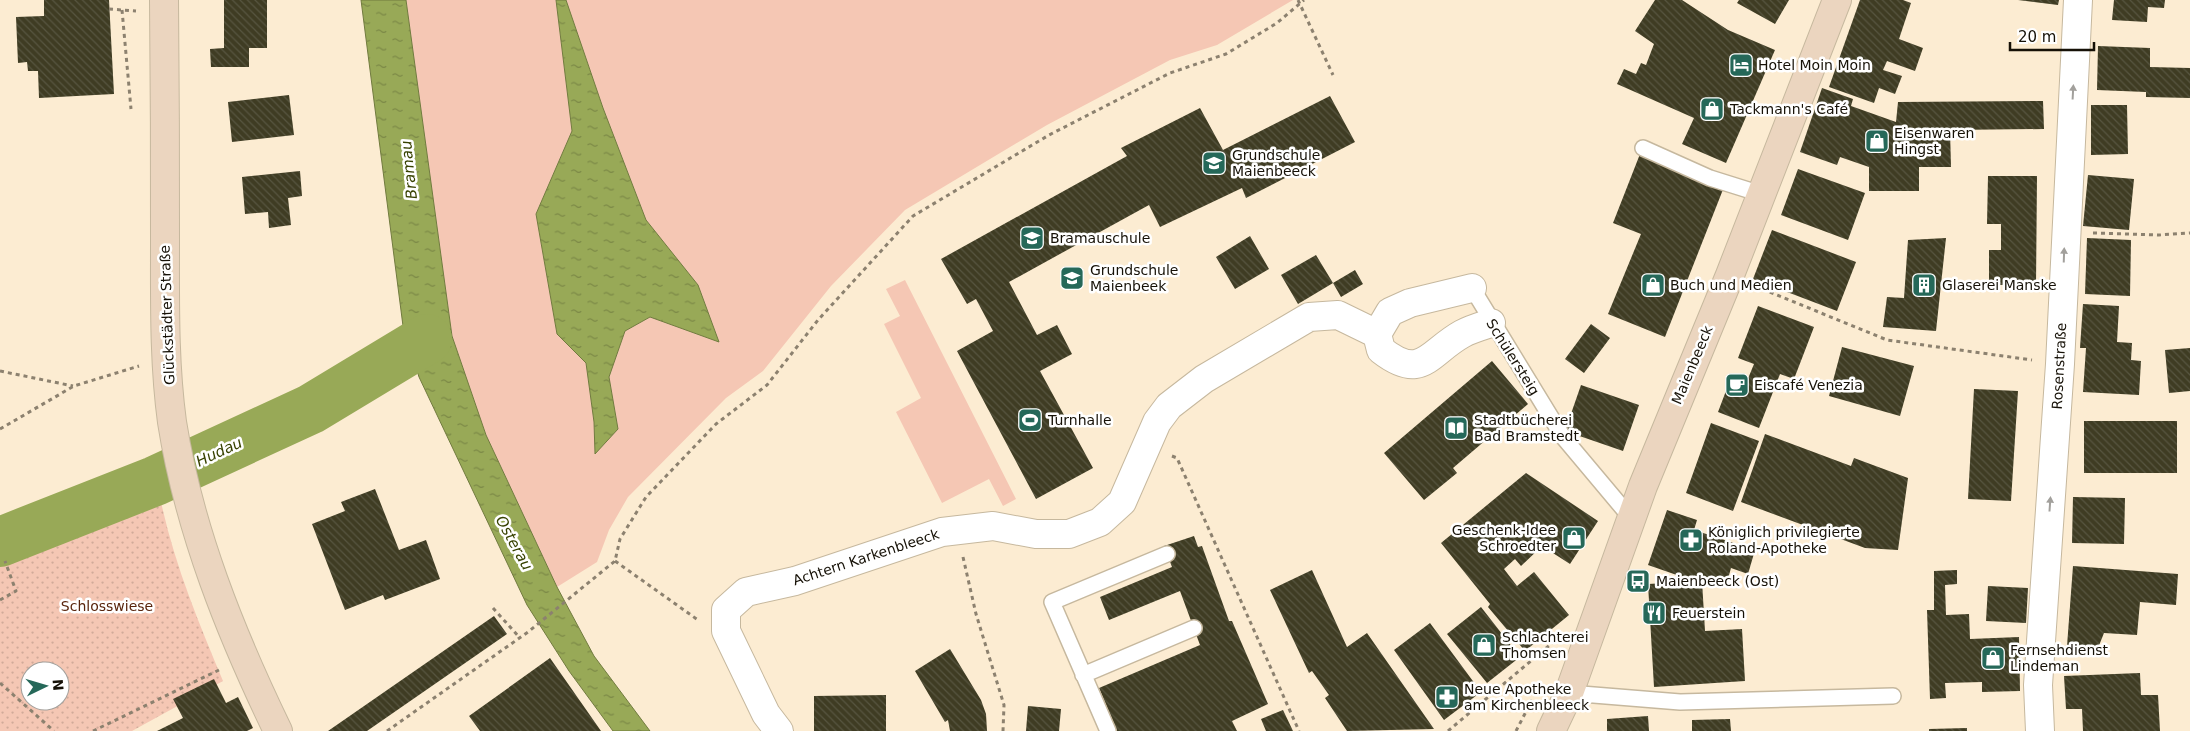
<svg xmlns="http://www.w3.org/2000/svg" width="2190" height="731" viewBox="0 0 2190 731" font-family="'DejaVu Sans',sans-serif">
<defs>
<pattern id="park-dots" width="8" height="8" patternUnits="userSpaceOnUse" patternTransform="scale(1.25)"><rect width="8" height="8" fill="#f5c7b4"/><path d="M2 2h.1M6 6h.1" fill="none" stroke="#d1aa99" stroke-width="1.8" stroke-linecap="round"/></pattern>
<pattern id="water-ripples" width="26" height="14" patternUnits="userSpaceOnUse" patternTransform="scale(1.25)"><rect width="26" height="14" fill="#98a957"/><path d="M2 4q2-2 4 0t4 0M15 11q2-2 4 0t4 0" fill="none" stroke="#7b8846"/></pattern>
<pattern id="building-back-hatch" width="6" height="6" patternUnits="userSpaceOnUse" patternTransform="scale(1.25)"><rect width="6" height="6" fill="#3f3c23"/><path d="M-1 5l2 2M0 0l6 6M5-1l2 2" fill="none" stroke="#575540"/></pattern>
</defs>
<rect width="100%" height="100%" fill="#fcecd2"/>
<!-- grass -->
<path fill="#f5c7b4" d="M406,0H556L572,131L536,214L557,334L586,363L594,422L595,454L618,429L609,377L625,331L650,317L719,342L698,285L646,220L603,108L566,0H1293L1217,45L1170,60L1047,125L905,210L831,286L763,371L726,398L628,497L609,530L597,562L557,587L486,435L452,336Z
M905,280L1016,499L1003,506L989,479L942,503L896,412L921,398L884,324L900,316L886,289Z"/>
<!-- park -->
<path fill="url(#park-dots)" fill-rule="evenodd" d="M160,497C173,561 198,621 223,681L132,731H0V566ZM30,671H60V701H30Z"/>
<!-- water -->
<path fill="url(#water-ripples)" stroke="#717b3f" d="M361,0H406L452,336L486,435L557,587L594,656L650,731H613L569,671L527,605L419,377L403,326Z
M556,0H566L603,108L646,220L698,285L719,342L650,317L625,331L609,377L618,429L595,454L594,422L586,363L557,334L536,214L572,131Z"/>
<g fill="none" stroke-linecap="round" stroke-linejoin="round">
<!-- river -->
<path stroke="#98a957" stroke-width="50" d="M0,542L155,481L311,409L427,339"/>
</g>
<!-- building -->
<path fill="url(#building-back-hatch)" d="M44,0H109L114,94L39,98L38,71H28L27,62L18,63L16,17L44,16Z
M224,0H267V48H249V67H211L210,49L224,48Z
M1655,0H1682L1728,30L1775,50L1726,163L1682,144L1694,118L1617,84L1624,69L1636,74L1641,63L1646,65L1654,44L1635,31Z
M1739,0H1789L1775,24L1737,3Z
M1860,0H1903L1911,3L1899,39L1923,48L1915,71L1887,61L1883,70L1902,76L1895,94L1879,88L1874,103L1829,87Z
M2018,0H2059L2058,5Z
M2114,0H2165L2164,8L2148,7L2147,22L2112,20Z
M2098,46L2150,48V67L2190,68V98L2146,97V92L2097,90Z
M1822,88L1853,99L1851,106L1896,122L1898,102L2043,101L2044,129L1950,130L1951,167H1919V191H1869V167L1840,157L1837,165L1800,152Z
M289,95L294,135L232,142L228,102Z
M1330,96L1355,142L1246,198L1242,188L1160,227L1149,205L1009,282L1037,335L1057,325L1072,354L1040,371L1093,468L1036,499L957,351L993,331L976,299L967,304L941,259L1127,156L1121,148L1200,108L1223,150Z
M2091,105H2127L2128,154L2091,155Z
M1640,154L1724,187L1665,337L1608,314L1641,234L1613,223Z
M1798,169L1865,193L1848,240L1781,215Z
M300,171L302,196L288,198L291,225L269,228L268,212L245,214L242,177Z
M2088,175L2134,179L2129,230L2083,226Z
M1988,176H2037L2036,285H1989V250H2001V224H1987Z
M1772,230L1856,262L1837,311L1753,279Z
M1250,236L1269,269L1235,289L1216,257Z
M1946,238L1936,331L1883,327L1887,297L1904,298L1908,240Z
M2087,238L2131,240L2130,296L2085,294Z
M1316,255L1333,283L1355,270L1363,284L1341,297L1333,283L1298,304L1281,275Z
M2083,304L2119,306L2117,342L2132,343L2131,360L2141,361L2139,395L2083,392L2086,348H2080Z
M1758,306L1814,327L1794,379L1780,374L1759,428L1718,412L1732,375L1747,381L1754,364L1738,358Z
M1591,324L1610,338L1584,373L1565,359Z
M1842,347L1914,366L1900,416L1829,396Z
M2190,348V391L2169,393L2165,350Z
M1492,361L1528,404L1453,468L1457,473L1424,500L1384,453Z
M1581,385L1639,405L1623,451L1565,431Z
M1974,389L2018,391L2011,501L1968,499Z
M2084,421H2177V473H2084Z
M1711,423L1759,441L1733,511L1686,493Z
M1765,434L1851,466L1854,458L1908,478L1898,550L1865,548L1741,502Z
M1526,473L1598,521L1570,564L1542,546L1521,566L1515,559L1504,569L1517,586L1534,572L1569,615L1525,651L1488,607L1490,604L1441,543Z
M375,489L399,550L426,540L440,579L385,600L383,595L345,610L312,524L345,511L341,502Z
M2073,497L2125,498L2124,544L2072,543Z
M1667,510L1697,520L1694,530L1755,550L1748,574L1731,568L1726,586L1696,576L1694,581L1648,565Z
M1194,536L1198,547L1202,546L1229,621H1232L1268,704L1232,721L1237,731H1117L1099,688L1200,645L1180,591L1109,620L1100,597L1172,567L1164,546Z
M2073,566L2178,574L2176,605L2140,602L2137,635L2104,633L2098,648L2067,646Z
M1312,570L1347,647L1367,633L1434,729L1347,731L1325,698L1329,695L1312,671L1309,673L1270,590Z
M1957,570V584L1945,585L1946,615L1969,614L1970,639L2019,637L2020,691L1982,692V682L1945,683L1946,698L1930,699L1927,610H1934V571Z
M1702,581L1705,631L1742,629L1745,681L1654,687L1648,584Z
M1988,586L2028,588L2026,623L1986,621Z
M1481,607L1520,657L1487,683L1447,634Z
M494,616L507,634L367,731H328Z
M1430,623L1481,692L1444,720L1394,650Z
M950,649L981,700L986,714L987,731H950L948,720L945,722L915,671Z
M550,658L601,731H480L469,716Z
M2140,673L2141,695H2158L2160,731H2083L2082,709H2066L2064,676Z
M214,679L226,703L238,697L253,728L247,731H157L183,718L173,699Z
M886,695V731H814V696Z
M1028,706L1061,709L1059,731H1026Z
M1283,710L1293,731H1266L1261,719Z
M1648,716L1649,731H1607V719Z
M1730,719L1731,731H1692V720Z
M1967,728V731H1929V729Z"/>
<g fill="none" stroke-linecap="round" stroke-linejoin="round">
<!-- lane casing -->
<g stroke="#c6b89e" stroke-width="18">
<path id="lane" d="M1643,148L1710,178L1761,194
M1472,288L1563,437L1631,518
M1083,675L1194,628
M1569,693L1680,702L1893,696
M1108,731L1052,602L1167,554"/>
</g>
<!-- street casing -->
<g stroke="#c6b89e" stroke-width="30">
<path id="street" d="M1377,334L1390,312L1410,303L1472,288
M779,731L766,714L726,631V610L746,592L795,581L942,532L993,526L1036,534H1069L1100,522L1122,502L1157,422L1169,406L1204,379L1309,317L1338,315L1377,334L1381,350C1422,382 1428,353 1462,334C1471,329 1482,326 1491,323
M2040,731L2038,685L2060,364L2078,0"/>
</g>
<!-- secondary casing -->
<g stroke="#c6b89e" stroke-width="30">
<path id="secondary" d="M164,0C165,82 165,163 165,245C165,304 164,363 172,422C189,530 231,634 278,731
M1551,731L1569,693L1643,486L1730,275L1837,0"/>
</g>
<!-- path -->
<path stroke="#8c816f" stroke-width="3" stroke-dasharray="4 4" stroke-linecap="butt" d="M1298,0L1333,75
M109,9L136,11
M122,10L131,109
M2093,233L2159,235L2190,233
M1755,286L1887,340L2032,360
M0,371L73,386
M0,429L74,386L139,366
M1172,456L1177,458L1299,731
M963,557L976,614L1004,705L1003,731
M615,561L698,620
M0,600L16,591L5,561
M493,608L520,638
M0,683L54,731
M93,731L219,670
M387,731L528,632L615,561L620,539L646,497L716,424L767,385L818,320L913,216L1049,135L1170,73L1226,54L1277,23L1304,0
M1448,731L1558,638
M1516,731L1532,700"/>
<!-- lane -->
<use href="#lane" stroke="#fff" stroke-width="15"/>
<!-- street -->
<use href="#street" stroke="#fff" stroke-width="28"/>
<!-- secondary -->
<use href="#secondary" stroke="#ebd5bf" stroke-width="28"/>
</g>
<!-- one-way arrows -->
<defs><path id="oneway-solid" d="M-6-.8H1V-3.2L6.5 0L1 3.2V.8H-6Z" transform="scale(1.25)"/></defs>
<g fill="#a2a09c">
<use href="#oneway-solid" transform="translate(2073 92) rotate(-87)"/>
<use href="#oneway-solid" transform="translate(2064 255) rotate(-88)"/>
<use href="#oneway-solid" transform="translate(2050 504) rotate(-86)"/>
</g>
<!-- icons -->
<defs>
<g id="hotel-square" transform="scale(1.25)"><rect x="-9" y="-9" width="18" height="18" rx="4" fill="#256859" stroke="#fff"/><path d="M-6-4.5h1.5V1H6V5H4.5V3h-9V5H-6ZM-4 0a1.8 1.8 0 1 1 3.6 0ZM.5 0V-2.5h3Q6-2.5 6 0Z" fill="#fff"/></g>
<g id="shop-square" transform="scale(1.25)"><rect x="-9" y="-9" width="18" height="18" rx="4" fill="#256859" stroke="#fff"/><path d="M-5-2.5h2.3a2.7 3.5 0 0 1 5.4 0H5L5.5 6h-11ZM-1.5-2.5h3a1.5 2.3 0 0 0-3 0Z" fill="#fff"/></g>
<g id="school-square" transform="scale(1.25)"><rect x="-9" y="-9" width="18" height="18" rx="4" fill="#256859" stroke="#fff"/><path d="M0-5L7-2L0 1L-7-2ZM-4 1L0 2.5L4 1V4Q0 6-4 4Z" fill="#fff"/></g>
<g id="building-square" transform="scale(1.25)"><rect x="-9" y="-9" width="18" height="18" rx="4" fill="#256859" stroke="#fff"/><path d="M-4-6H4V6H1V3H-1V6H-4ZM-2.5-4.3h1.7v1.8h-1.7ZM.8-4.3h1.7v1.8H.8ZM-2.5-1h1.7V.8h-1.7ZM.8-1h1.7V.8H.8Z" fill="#fff"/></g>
<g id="cafe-square" transform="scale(1.25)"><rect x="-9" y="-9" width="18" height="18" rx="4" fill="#256859" stroke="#fff"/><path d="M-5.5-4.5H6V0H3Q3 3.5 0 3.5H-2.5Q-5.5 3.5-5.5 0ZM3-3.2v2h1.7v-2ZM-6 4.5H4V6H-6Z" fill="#fff"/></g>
<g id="stadium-square" transform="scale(1.25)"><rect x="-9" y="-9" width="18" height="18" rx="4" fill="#256859" stroke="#fff"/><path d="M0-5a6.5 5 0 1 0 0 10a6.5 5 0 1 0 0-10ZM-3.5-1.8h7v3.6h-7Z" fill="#fff"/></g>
<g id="library-square" transform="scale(1.25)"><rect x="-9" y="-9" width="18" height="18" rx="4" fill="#256859" stroke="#fff"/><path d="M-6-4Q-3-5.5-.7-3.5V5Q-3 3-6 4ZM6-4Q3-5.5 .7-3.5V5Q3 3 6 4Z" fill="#fff"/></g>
<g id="pharmacy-square" transform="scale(1.25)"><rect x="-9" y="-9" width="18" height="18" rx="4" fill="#256859" stroke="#fff"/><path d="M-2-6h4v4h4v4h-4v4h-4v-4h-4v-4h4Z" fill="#fff"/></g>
<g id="bus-square" transform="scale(1.25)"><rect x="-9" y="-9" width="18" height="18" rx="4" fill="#256859" stroke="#fff"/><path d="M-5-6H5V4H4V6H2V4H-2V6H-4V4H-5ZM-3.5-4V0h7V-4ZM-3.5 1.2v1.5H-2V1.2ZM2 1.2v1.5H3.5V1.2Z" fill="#fff"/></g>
<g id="restaurant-square" transform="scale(1.25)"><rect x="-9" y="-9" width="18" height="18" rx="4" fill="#256859" stroke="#fff"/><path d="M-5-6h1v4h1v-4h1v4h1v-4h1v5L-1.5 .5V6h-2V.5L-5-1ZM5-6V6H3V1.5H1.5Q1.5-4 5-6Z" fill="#fff"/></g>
</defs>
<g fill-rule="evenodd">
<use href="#hotel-square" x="1741" y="65"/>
<use href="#shop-square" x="1712" y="109"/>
<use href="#shop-square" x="1877" y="141"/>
<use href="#school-square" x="1214" y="163"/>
<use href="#school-square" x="1032" y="238"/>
<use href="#school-square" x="1072" y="278"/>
<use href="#shop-square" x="1653" y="285"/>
<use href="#building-square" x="1924" y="285"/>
<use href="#cafe-square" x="1737" y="385"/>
<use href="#stadium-square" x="1030" y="420"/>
<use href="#library-square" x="1456" y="428"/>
<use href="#shop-square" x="1574" y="538"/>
<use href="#pharmacy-square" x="1691" y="540"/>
<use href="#bus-square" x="1638" y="581"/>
<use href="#restaurant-square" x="1654" y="613"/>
<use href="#shop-square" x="1484" y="645"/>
<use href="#shop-square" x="1993" y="658"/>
<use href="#pharmacy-square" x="1447" y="697"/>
</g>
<g text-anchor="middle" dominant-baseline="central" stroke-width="5" stroke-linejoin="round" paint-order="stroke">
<!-- poi labels -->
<g font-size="14" fill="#161107" stroke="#fff" text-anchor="start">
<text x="1758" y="65">Hotel Moin Moin</text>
<text x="1730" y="109">Tackmann's Café</text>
<text x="1894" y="133">Eisenwaren<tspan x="1894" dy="16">Hingst</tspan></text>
<text x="1232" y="155">Grundschule<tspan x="1232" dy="16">Maienbeeck</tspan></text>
<text x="1050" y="238">Bramauschule</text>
<text x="1090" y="270">Grundschule<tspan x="1090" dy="16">Maienbeek</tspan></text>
<text x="1670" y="285">Buch und Medien</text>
<text x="1942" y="285">Glaserei Manske</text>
<text x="1754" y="385">Eiscafé Venezia</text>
<text x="1048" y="420">Turnhalle</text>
<text x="1474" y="420">Stadtbücherei<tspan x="1474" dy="16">Bad Bramstedt</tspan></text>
<text x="1556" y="530" text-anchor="end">Geschenk-Idee<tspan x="1556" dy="16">Schroedter</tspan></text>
<text x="1708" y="532">Königlich privilegierte<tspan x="1708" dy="16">Roland-Apotheke</tspan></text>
<text x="1656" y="581">Maienbeeck (Ost)</text>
<text x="1672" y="613">Feuerstein</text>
<text x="1502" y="637">Schlachterei<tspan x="1502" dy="16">Thomsen</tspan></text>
<text x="2010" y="650">Fernsehdienst<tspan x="2010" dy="16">Lindeman</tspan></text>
<text x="1464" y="689">Neue Apotheke<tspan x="1464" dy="16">am Kirchenbleeck</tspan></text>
</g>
<!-- street labels -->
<g font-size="14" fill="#161107" stroke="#fff">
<text transform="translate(167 315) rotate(-92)">Glückstädter Straße</text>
<text transform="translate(1513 357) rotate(58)">Schülersteig</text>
<text transform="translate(1692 365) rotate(-67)">Maienbeeck</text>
<text transform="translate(2059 366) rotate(-87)">Rosenstraße</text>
<text transform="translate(866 557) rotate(-18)">Achtern Karkenbleeck</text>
</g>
<!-- park labels -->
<g font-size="14" fill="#59250d" stroke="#fff">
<text x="107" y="606">Schlosswiese</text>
</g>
<!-- water labels -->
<g font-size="15" font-style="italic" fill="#374100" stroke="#fff">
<text transform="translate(409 170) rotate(-96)">Bramau</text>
<text transform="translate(219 452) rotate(-25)">Hudau</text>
<text transform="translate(514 543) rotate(61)">Osterau</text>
</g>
</g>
<!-- north arrow -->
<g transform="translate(45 686) rotate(85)"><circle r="24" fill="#ffffff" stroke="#a2a09c"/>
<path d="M0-4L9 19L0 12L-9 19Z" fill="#256859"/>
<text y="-8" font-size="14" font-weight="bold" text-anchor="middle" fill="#161107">N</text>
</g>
<!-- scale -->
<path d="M2010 42v8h84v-8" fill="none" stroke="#161107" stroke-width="2.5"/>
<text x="2018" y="42" font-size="15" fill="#161107" stroke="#ffffff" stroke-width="4" paint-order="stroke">20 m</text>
</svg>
